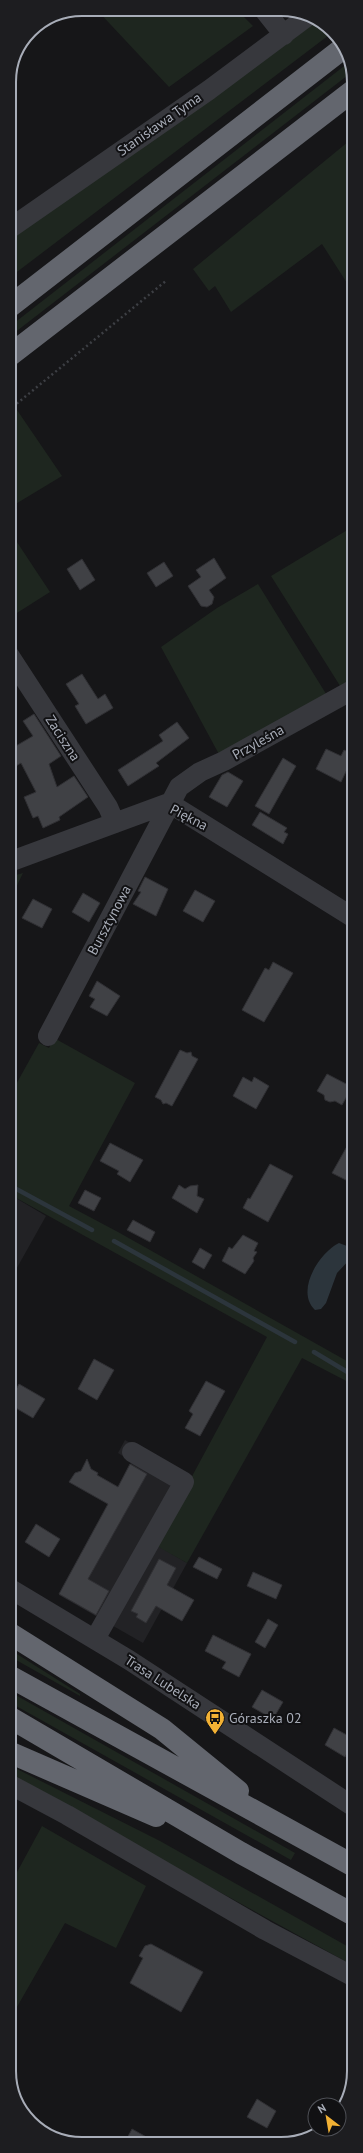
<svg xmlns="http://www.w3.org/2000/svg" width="363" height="2153" viewBox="0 0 363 2153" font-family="'PT Sans',sans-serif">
<rect width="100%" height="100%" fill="#161618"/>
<!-- built -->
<path fill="#222225" d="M9,1194L46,1216L9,1282Z
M125,1440L191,1477L155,1544L187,1563L143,1643L59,1595L132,1462L118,1453Z"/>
<!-- green -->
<path fill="#1e261f" d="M96,9L238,11L253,26L169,87Z
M313,20L333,32L9,278V238Z
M348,63L352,72L9,337V327Z
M354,137V294L322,244L231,312L215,286L209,291L193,269Z
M17,410L62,476L9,508V418Z
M354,526V683L342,689L271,576Z
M9,530L50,592L9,618Z
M258,584L328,697L221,758L161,647L217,608Z
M23,873L9,902V877Z
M54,1038L135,1083L69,1206L118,1232L354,1365V1385L302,1358L187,1563L155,1545L267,1337L9,1194V1097L39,1043L49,1048Z
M9,1649L80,1694V1696L9,1656Z
M9,1692L12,1693L295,1853L291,1860L9,1702Z
M9,1765L160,1841L354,1950V1966L9,1776Z
M42,1826L146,1886L116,1948L65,1923L9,2021V1887Z"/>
<!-- water -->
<path fill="#2c353c" d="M339,1243L347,1246L351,1250L352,1257L337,1273L326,1303L321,1309L315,1310C295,1291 319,1253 339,1243Z"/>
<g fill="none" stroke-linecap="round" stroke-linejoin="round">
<!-- stream -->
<path stroke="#2c353c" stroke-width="4.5" d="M9,1185L92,1230
M114,1241L295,1342
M314,1352L354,1376"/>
</g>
<!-- building -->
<path fill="#404145" stroke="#303034" d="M214,558L226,578L209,590L214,597L212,604L207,607L201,606L188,586L201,577L196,570Z
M82,559L95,580L80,590L67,569Z
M164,562L173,576L156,587L147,573Z
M82,674L98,699L105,694L113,708L86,724L75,706L79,704L66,684Z
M34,714L61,756L49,764L57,787L74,776L88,797L59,817L60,820L43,828L38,816L33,818L24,797L36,792L21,763L9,770V750L33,736L23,721Z
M177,722L189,738L156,763L159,766L128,786L118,770L163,741L159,735Z
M326,749L341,756L344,750L354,755L341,782L316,769Z
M283,758L296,766L269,814L255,806Z
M228,772L243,781L227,807L209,797L222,775Z
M260,812L287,828L284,832L288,834L283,844L252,825Z
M145,877L168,889L156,916L133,904L141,892L138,891Z
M195,890L215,901L203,922L183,911Z
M83,893L100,903L89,922L72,912Z
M33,899L52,909L42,928L22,918Z
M273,962L293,973L264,1022L242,1010L265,968L269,970Z
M97,981L120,996L107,1016L90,1007L95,999L89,996Z
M180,1050L187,1053L191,1052L192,1056L198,1059L172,1106L166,1103L163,1104L161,1100L155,1097Z
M327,1074L352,1087L342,1105L335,1101L330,1102L325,1100L324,1095L317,1091Z
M243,1077L252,1082L254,1077L269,1086L256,1109L233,1096Z
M354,1134V1166L346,1180L332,1173Z
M110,1143L143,1160L130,1182L117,1174L119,1171L100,1161Z
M270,1164L293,1176L268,1222L243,1208L248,1198L250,1199Z
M179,1185L185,1189L190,1186L198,1185L197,1196L204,1199L197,1213L172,1198Z
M85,1190L101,1198L94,1211L78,1203Z
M133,1220L155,1232L150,1242L127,1230Z
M243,1235L258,1243L254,1251L257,1252L253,1258L254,1261L245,1274L222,1261L229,1247L232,1249Z
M200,1248L212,1255L204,1269L192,1262Z
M94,1359L114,1370L97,1400L78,1389Z
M206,1381L225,1391L200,1436L185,1428L193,1414L189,1411Z
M19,1384L45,1399L33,1418L9,1404V1387L15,1391Z
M87,1459L91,1469L98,1473L97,1475L118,1487L130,1464L147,1474L88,1579L109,1591L96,1615L59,1594L108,1504L69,1482L75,1473L81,1471Z
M36,1524L60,1539L49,1557L25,1542Z
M199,1557L222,1569L217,1579L193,1567Z
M159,1559L176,1568L167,1585L194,1600L182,1621L156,1606L146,1623L136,1617L138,1614L131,1611Z
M253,1572L282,1585L276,1599L247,1586Z
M268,1619L278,1625L265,1648L255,1642Z
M213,1635L251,1654L239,1677L222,1668L226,1662L205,1651Z
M262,1690L283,1702L273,1719L252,1707Z
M334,1728L354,1739L345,1757L325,1745Z
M151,1944L203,1972L181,2012L130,1983L143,1958L139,1956L145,1946Z
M257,2099L276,2111L267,2128L247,2117Z
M132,2129L157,2143L125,2142Z"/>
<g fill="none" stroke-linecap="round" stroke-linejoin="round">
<!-- path -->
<path stroke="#3d3f44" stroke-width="2.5" stroke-dasharray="2 3" stroke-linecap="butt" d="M9,410L167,280"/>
<!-- minor -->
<path stroke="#37383d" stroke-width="20" d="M265,11L284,35
M9,229L209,90L308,16
M9,655L108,807L115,823
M9,862L169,803L354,918
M48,1036L179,787L200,772L224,761L354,689
M9,1588L129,1660L354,1807
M95,1639L184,1482L132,1452
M9,1784L67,1815L265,1930L354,1977"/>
<!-- highway -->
<path stroke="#63666e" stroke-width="22" d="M9,307L342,49
M9,356L354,90
M9,1633L162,1729L238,1791
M9,1676L354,1866
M9,1717L241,1853L354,1915
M9,1752L156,1816"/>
</g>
<!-- icons -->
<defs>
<g id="bus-pin" transform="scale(1)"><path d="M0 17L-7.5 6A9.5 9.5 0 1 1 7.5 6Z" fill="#f2b134" stroke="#111113"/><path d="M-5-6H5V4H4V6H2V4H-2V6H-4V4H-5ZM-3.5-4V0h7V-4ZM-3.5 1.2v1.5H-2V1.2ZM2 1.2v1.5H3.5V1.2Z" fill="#111"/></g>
</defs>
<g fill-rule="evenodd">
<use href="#bus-pin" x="215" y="1718"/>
</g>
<g text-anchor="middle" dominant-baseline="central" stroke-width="4" stroke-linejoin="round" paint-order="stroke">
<!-- street labels -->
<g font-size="14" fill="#a8adb8" stroke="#111113">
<text transform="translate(159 124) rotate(-35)">Stanisława Tyma</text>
<text transform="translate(63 738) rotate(57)">Zaciszna</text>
<text transform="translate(258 742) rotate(-29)">Przyleśna</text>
<text transform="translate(189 817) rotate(27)">Piękna</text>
<text transform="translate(109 920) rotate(-62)">Bursztynowa</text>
<text transform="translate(163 1682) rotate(33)">Trasa Lubelska</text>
</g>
<!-- poi labels -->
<g font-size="14" fill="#a8adb8" stroke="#111113" text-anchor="start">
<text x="229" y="1718">Góraszka 02</text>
</g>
</g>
<!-- crop -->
<path d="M0 0H363V2153H0ZM82 16H281A66 66 0 0 1 347 82V2071A66 66 0 0 1 281 2137H82A66 66 0 0 1 16 2071V82A66 66 0 0 1 82 16Z" fill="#1d1d20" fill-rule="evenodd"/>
<path fill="none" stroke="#a8adb8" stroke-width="2" d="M82 16H281A66 66 0 0 1 347 82V2071A66 66 0 0 1 281 2137H82A66 66 0 0 1 16 2071V82A66 66 0 0 1 82 16Z"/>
<!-- north arrow -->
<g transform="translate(327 2117) rotate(329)"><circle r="19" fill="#111113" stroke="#4d4f55"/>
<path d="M0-3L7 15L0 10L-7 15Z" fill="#f2b134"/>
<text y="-6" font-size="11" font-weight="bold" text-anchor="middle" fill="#a8adb8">N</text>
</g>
</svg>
